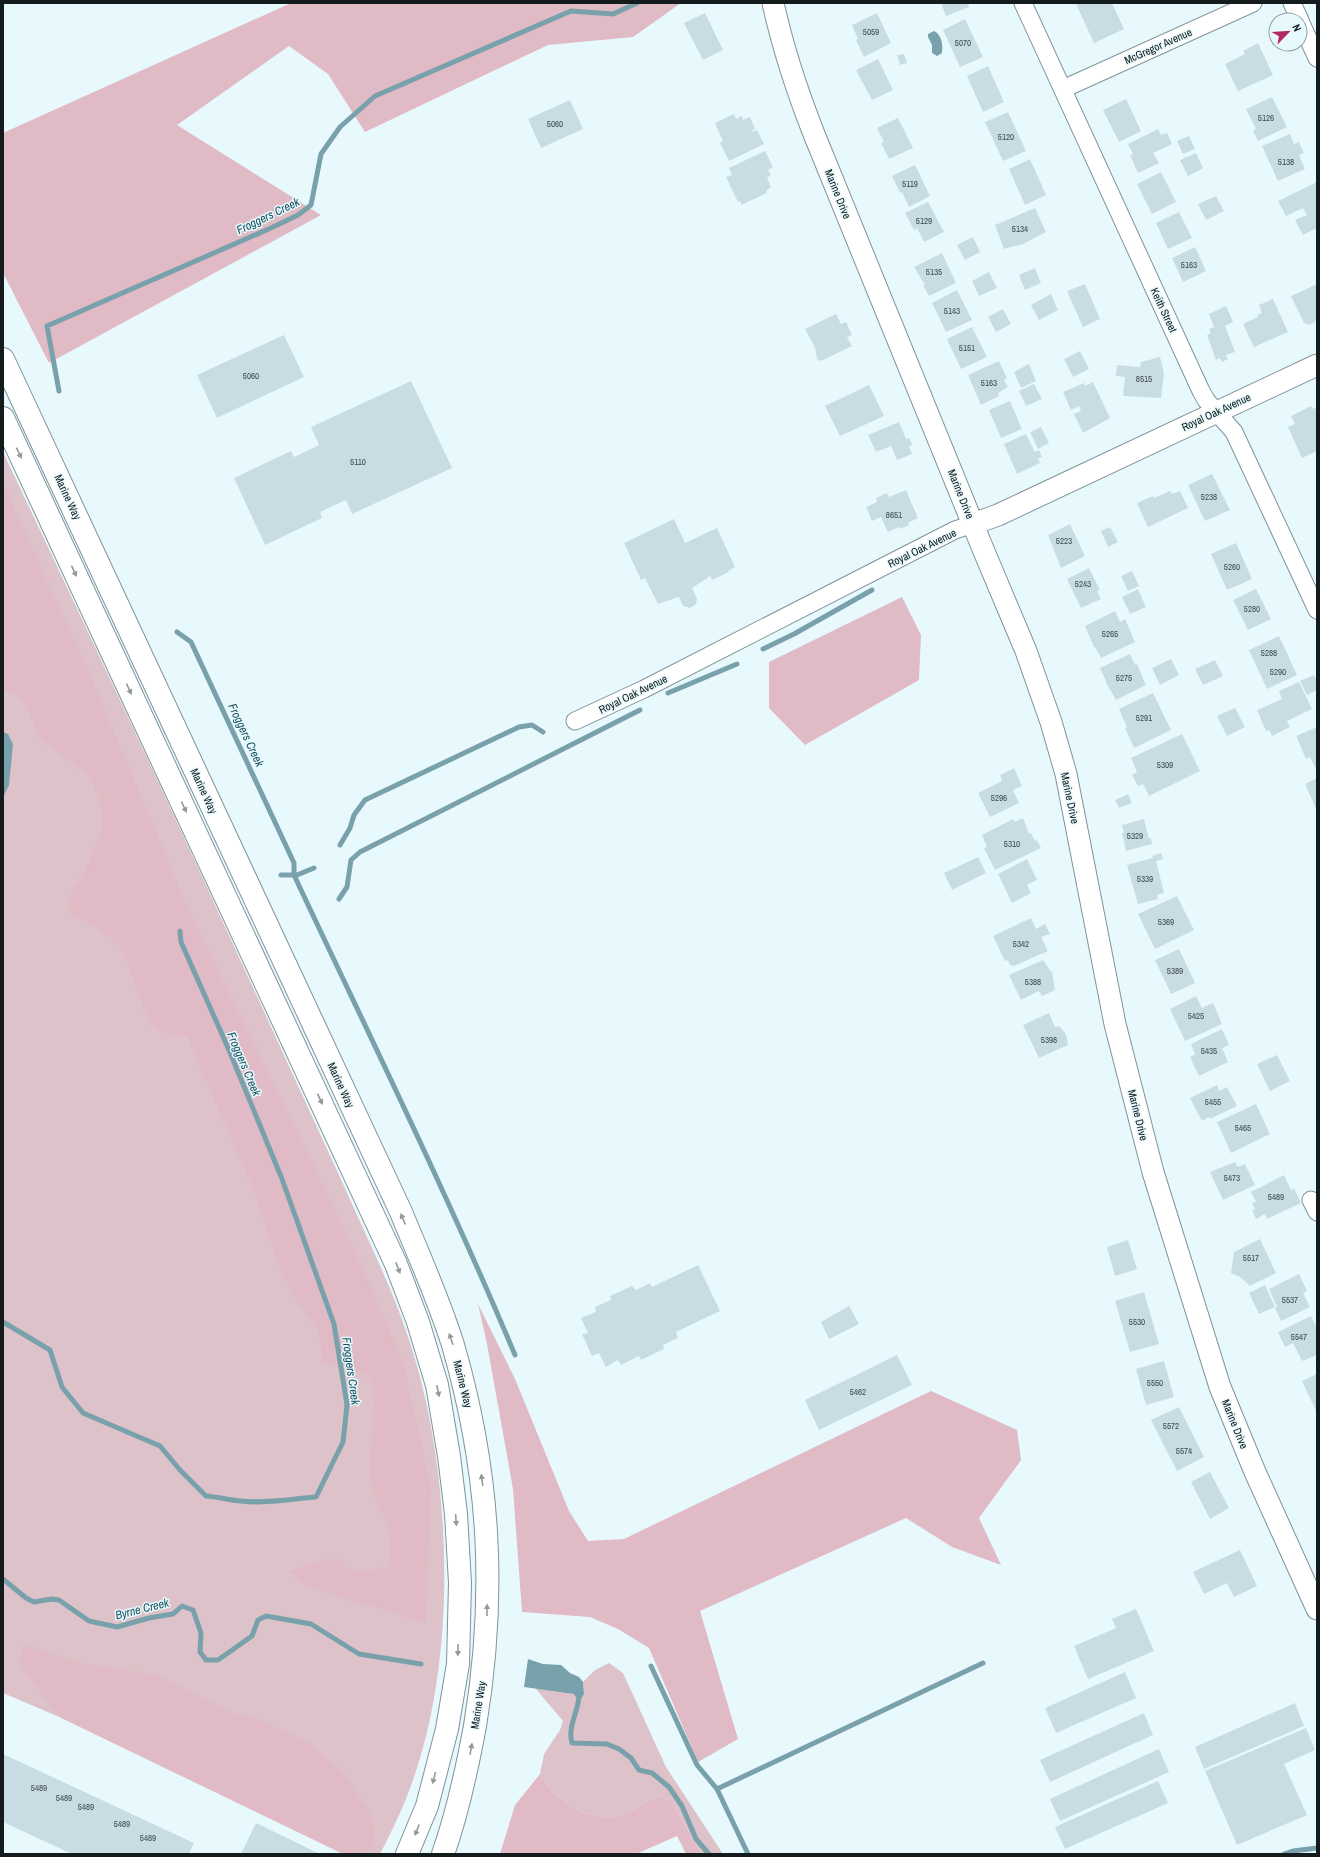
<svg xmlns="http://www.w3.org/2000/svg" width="1320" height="1857" viewBox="0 0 1320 1857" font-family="'Archivo Narrow',sans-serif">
<rect width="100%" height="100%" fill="#e8f9fe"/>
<!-- green -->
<path fill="#dec2c9" d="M3,452C86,627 169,803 249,979C281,1048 312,1117 344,1186C365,1234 389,1281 406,1331C451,1459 459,1642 416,1771C407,1800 394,1827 380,1854H365L54,1711L57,1716L3,1693Z
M609,1663L623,1673L666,1767L723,1854H701L671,1800L657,1796L625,1814L606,1818L580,1812L554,1794L540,1774L544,1754L560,1730L563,1721L535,1688L584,1694L583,1682L595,1670Z"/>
<!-- forest -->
<path fill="#e0bac4" d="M291,3H681L633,37L548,45L365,132L328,74L289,46L177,125L321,215L49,363L3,273V133Z
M3,484L88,670L191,915L309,1155L367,1278L403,1362L431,1488L426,1623L306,1586L290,1571L321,1560L344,1559L345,1568L357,1572L389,1567C391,1547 392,1533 383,1513C380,1507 375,1501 373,1494C365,1457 378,1417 371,1380L360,1372L321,1362V1345L317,1329L299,1304L282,1275L254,1190L187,1037L165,1033L151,1024L145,1012L125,956L117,944L99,929L71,913L68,904L73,890L85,872L102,829L103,813L94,786L86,773L40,739L27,707L17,696L3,690Z
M902,597L921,635L919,680L805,745L769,708V662Z
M478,1304L515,1379L569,1511L588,1541L624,1539L931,1391L1017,1430L1021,1460L979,1518L1001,1565L952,1547L906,1518L700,1611L738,1739L698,1762L649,1648L618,1629L590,1617L522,1612L513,1489L487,1344Z
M24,1645L79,1663L158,1675L232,1712L261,1721L308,1742L344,1774L368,1809L375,1834L371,1848L362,1854H343L57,1716L19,1662Z
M540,1774L554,1794L580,1812L606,1818L625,1814L657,1796L671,1800L701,1854H686L677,1836L636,1854H500L515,1805Z"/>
<!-- water -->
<path fill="#79a1ac" d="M934,31C942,35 943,45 942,53L937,56L932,53V45L928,37V34Z
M3,732L8,734L13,744L9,785L3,797Z
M528,1659L543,1664L561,1665L570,1673L579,1677L583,1682L584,1694L579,1702L574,1694L524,1687Z"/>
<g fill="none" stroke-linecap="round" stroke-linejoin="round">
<!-- stream -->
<path stroke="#79a1ac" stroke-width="5" d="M59,391L47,326L271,228L298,215L311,205L321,154L340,127L375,96L571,11L613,14L637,3
M177,632L191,642L294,863V875C369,1035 447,1193 515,1355
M763,649L794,634L872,590
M668,693L737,664
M340,845L350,828L354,815L365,800L519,727L532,725L543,732
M281,875H297L314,868
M339,899L347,887L351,860L360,852L640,710
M3,1322L50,1350L62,1387L83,1413L160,1446L180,1470L206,1496C218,1497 229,1500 241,1501C265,1504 291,1499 316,1497L343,1442L347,1405L334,1324L282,1179L229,1050L181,942L180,931
M3,1579L26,1598L34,1602L51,1599L59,1600L89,1621L117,1627L149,1618L173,1614L182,1606L193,1610L201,1633L200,1652L206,1660H218L252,1636L258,1620L266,1616L311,1624L359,1654L421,1664
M651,1666L697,1765L717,1789L748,1854
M579,1695C579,1711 567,1727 572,1743L607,1744L619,1749L631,1758L639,1770L652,1773L669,1787L682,1806L696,1839L709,1854
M717,1789L983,1663
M1284,1854L1293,1851L1317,1848"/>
</g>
<!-- building -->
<path fill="#c8dde3" d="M941,3H968L969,7L946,16Z
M1078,3H1112L1124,29L1094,43L1076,4Z
M705,13L723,50L703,60L684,23Z
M877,13L891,43L864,57L856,40L858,39L852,25Z
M965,19L983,57L960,67L943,30Z
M1258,43L1273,75L1238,91L1225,64L1245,54L1243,51Z
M904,54L907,63L900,65L897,55Z
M878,59L893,90L872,100L856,70Z
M988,66L1004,102L983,112L967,76Z
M1272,97L1287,127L1258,141L1253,131L1256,129L1246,109Z
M1126,99L1141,131L1119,142L1103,110Z
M570,100L583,129L541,148L528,119Z
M1008,112L1026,151L1003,161L985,122Z
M734,114L736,119L742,116L743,120L750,117L755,129L752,131V132L757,130L764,144L729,161L720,143L723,141L715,123Z
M898,118L913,148L889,159L881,143L884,142L877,128Z
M1158,129L1161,135L1167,133L1172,144L1153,153L1159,163L1138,173L1130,155L1133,154L1128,144Z
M1290,134L1294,144L1299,142L1304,153L1299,155L1305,169L1278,181L1262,146Z
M1189,136L1195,149L1183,154L1177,141Z
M765,151L773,167L768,170L771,176L767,177L771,187L766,191L767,193L741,205L740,201L738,202L726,177L732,175L729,168Z
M1196,153L1203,168L1188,176L1180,160Z
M1030,159L1046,195L1025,205L1009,169Z
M915,165L930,196L909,207L902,192L900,193L892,176Z
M1161,172L1176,202L1152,214L1137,184Z
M1317,182V228L1303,235L1295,220L1307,215L1303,208L1286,216L1278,201Z
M1216,196L1224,211L1206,220L1198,204Z
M928,202L944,232L924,242L917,228L914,230L905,213Z
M1035,208L1046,232L1023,244L1004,249L995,225Z
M1179,212L1192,238L1168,249L1156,223Z
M973,237L980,252L965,260L957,245Z
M1195,247L1206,271L1183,282L1172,258Z
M942,253L956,283L929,296L923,285H925L914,267Z
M1035,268L1041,283L1025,290L1019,275Z
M989,272L997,288L979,296L972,281Z
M1085,284L1100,319L1083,327L1067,291Z
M1317,284V315L1315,322L1309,325L1304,323L1291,296Z
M957,290L972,320L946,332L932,303Z
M1051,294L1058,310L1039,320L1031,305Z
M1273,299L1288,332L1254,347L1243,324L1258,317L1257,315L1262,313L1259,305Z
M1226,306L1233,322L1225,326L1235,352L1226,355L1228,359L1222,362L1220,358L1216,360L1207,335L1211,333L1209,329L1214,327L1209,314Z
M1003,309L1011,324L996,332L988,317Z
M836,314L841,324L846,322L852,335L847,337L852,346L821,361L817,359L815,348L805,329Z
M972,327L987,357L961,369L947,339Z
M284,335L304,377L217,418L197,375Z
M1080,351L1089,369L1073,377L1064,359Z
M1160,357L1164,373L1161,398L1123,396L1125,377L1116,376L1117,365L1140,367L1141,362Z
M999,361L1007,378L1004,380L1008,387L998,393L999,396L981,405L968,375Z
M1029,364L1036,381L1021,388L1014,372Z
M411,381L452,468L352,514L346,500L320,512L322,518L265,545L234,478L291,451L294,457L319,445L311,427Z
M1093,382L1110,418L1083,433L1074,414L1081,411L1079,406L1071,410L1063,392L1084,383L1085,386Z
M1034,384L1042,399L1026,406L1019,391Z
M869,385L884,416L840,436L825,406Z
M1010,401L1022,429L1001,438L989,410Z
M1311,406L1313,409L1317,407V451L1302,458L1288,427L1295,424L1291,416Z
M899,422L906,439L909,438L913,445L909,446L912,454L897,460L891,446L876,452L868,435Z
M1041,427L1049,443L1038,449L1030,432Z
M1026,434L1035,452L1039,450L1042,457L1038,459L1040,463L1017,474L1004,444Z
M1212,474L1230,510L1205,521L1188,485Z
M906,490L918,518L908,523L909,525L900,529L899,527L888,532L881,517L872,521L866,507L877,502L876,498L887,493L889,497Z
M1170,491L1172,494L1180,491L1188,508L1148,527L1137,503L1153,496L1154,498Z
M674,519L685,543L717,528L735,567L728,571L729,572L712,580L710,576L692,588L697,599L696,604L690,608L683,606L679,597L658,604L645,578L641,580L624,543Z
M1070,524L1085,556L1061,568L1048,535Z
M1110,527L1118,542L1108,547L1101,531Z
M1236,543L1252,579L1227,590L1211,554Z
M1089,568L1100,590L1097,591L1101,599L1081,608L1067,579Z
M1132,571L1139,586L1128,591L1121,576Z
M1138,589L1146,607L1130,614L1122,597Z
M1256,589L1271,619L1248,630L1233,600Z
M1115,611L1120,622L1125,619L1135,642L1101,658L1095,647H1094L1085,626Z
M1279,636L1297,675L1267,689L1249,650Z
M1130,654L1135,665L1137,664L1146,685L1116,700L1105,681H1106L1100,668Z
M1171,659L1179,675L1160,685L1152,668Z
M1215,660L1223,676L1203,685L1195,669Z
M1314,675L1317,681V690L1307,695L1300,681Z
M1299,682L1312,709L1287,721L1290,727L1272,736L1269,730L1266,731L1257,710L1282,699L1279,691Z
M1153,693L1171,730L1134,748L1125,728L1127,727L1119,709Z
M1235,708L1245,727L1227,736L1217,716Z
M1317,727V768L1316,769L1310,757L1306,759L1296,736Z
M1182,734L1200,771L1149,796L1143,784L1138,786L1132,775L1137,772L1131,758Z
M1014,768L1022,786L1013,790L1019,803L990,817L978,793L1002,781L1000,775Z
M1317,778V811L1305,784Z
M1128,794L1132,803L1119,808L1115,800Z
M1023,818L1029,834L1031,833L1035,841L1037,840L1041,848L995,870L984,848L987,847L982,835L1013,819L1015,822Z
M1144,819L1149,839L1151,838L1152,844L1126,851L1122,833H1124L1122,825Z
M1161,853L1163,859L1156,861L1164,893L1157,895L1158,899L1138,904L1127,865L1153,858L1152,856Z
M978,857L986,873L952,890L944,873Z
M1027,859L1037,880L1027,885L1031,893L1012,903L998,874Z
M1177,896L1194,930L1155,949L1138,914Z
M1031,918L1036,929L1045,924L1050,934L1041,937L1048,951L1014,966L1010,965L1008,960L1005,961L993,936Z
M1179,949L1195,983L1171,994L1155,960Z
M1043,960L1051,972L1052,971L1055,990L1042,996L1039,991L1021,1000L1009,975Z
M1196,996L1202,1008L1213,1003L1222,1024L1185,1041L1170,1009Z
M1049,1013L1055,1027L1059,1026L1066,1034L1068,1045L1039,1058L1023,1025Z
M1222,1029L1229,1045L1222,1048L1228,1062L1199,1076L1190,1057L1195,1054L1191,1044Z
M1277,1055L1290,1081L1270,1091L1257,1064Z
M1217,1085L1219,1091L1227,1087L1237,1106L1210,1119L1209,1117L1202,1121L1190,1098Z
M1256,1104L1270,1134L1231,1153L1217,1122Z
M1235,1162L1238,1167L1245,1164L1255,1185L1223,1200L1210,1172Z
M1284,1175L1291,1190L1294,1188L1301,1203L1267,1219L1265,1214L1256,1219L1252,1210L1255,1209L1252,1203L1256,1202L1251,1192Z
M1260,1239L1276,1273L1250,1286L1240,1277L1231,1273L1234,1252Z
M1128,1240L1137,1269L1115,1276L1107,1247Z
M698,1265L720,1311L676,1332L678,1338L663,1345L664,1349L641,1360L639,1356L621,1365L618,1360L606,1367L599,1353L592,1356L582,1334L588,1333L581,1318L596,1312L595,1307L611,1300L610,1296L632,1286L636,1290L650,1283L652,1287Z
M1299,1274L1307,1291L1303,1293L1310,1307L1281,1321L1275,1308L1277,1307L1269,1289Z
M1265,1285L1275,1307L1259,1314L1249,1293Z
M1144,1292L1159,1344L1130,1352L1115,1301Z
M849,1306L859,1324L829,1339L821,1322Z
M1311,1316L1317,1328V1355L1302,1361L1293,1343L1285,1347L1278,1332Z
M897,1355L912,1385L819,1430L805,1400Z
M1164,1361L1174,1397L1146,1405L1136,1369Z
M1317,1374V1413L1302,1381Z
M1179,1407L1204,1457L1177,1471L1151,1420Z
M1210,1472L1229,1508L1210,1519L1191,1482Z
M1240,1550L1257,1586L1234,1597L1227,1583L1204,1594L1193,1572Z
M1136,1609L1154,1651L1088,1679L1074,1646L1116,1628L1112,1619Z
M1125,1672L1136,1698L1056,1733L1045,1708Z
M1295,1703L1304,1726L1204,1769L1195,1747Z
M1144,1713L1153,1735L1050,1782L1040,1760Z
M1306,1728L1315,1750L1284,1764L1307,1815L1237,1845L1205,1771Z
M1159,1749L1169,1772L1060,1821L1050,1799Z
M3,1754L194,1843L189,1854H72L3,1822Z
M1158,1781L1168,1803L1065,1849L1055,1827Z
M256,1823L320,1854H241Z"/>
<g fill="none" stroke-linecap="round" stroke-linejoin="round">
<!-- minor casing -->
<g stroke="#7f9399" stroke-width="19">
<path id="minor" d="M1023,3L1201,391L1206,400L1234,432L1317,610
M1292,3L1300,20
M1300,21L1317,58
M1063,89L1253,3
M575,721L644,689L955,530L973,524
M1311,1200L1317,1212"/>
</g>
<!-- tertiary casing -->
<g stroke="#7f9399" stroke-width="23">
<path id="tertiary" d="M773,3C783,48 797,91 814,134L983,549L1026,651L1051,722L1066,774L1115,1024L1153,1172L1220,1387L1255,1472L1317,1609
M973,524L998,515L1317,365"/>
</g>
<!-- primary casing -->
<g stroke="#7f9399" stroke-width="24">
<path id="primary" d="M3,359L401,1212C419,1256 439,1300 453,1345C490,1473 497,1594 475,1726C467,1769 458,1812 443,1854
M3,418L396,1264L418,1322L437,1385L449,1456L456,1514L460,1583L458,1664L447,1729L427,1806L407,1854"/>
</g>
<!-- minor -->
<use href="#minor" stroke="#fff" stroke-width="17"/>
<!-- tertiary -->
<use href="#tertiary" stroke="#fff" stroke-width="21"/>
<!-- primary -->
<use href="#primary" stroke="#fff" stroke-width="22"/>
</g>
<!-- one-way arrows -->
<defs><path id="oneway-solid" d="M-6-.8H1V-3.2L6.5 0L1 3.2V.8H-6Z"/></defs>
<g fill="#959899">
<use href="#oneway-solid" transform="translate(19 453) rotate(65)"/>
<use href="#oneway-solid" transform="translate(74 571) rotate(65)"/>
<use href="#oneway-solid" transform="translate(129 689) rotate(65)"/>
<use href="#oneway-solid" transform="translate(184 807) rotate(65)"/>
<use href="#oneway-solid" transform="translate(320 1099) rotate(65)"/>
<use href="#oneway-solid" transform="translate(403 1219) rotate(-113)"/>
<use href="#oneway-solid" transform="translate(398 1268) rotate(69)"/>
<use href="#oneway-solid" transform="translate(451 1339) rotate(-108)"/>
<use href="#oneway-solid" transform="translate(438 1391) rotate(79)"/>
<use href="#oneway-solid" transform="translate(482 1480) rotate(-98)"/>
<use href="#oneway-solid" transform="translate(456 1520) rotate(86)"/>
<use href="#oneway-solid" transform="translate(487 1610) rotate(-89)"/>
<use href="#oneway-solid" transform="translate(458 1650) rotate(91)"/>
<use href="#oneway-solid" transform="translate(471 1749) rotate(-80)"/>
<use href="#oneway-solid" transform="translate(434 1778) rotate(104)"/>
<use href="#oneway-solid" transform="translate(417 1830) rotate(112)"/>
</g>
<g text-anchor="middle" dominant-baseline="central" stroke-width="3" stroke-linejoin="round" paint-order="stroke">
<!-- number labels -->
<g font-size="9" fill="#404c4e">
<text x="871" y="32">5059</text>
<text x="963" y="43">5070</text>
<text x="1266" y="118">5126</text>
<text x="555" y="124">5060</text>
<text x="1006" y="137">5120</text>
<text x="1286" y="162">5138</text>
<text x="910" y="184">5119</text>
<text x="924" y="221">5129</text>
<text x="1020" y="229">5134</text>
<text x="1189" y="265">5163</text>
<text x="934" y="272">5135</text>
<text x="952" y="311">5143</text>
<text x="967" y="348">5151</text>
<text x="251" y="376">5060</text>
<text x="1144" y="379">8515</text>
<text x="989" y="383">5163</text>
<text x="358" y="462">5110</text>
<text x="1209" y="497">5238</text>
<text x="894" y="515">8651</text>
<text x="1064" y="541">5223</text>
<text x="1232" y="567">5260</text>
<text x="1083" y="584">5243</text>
<text x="1252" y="609">5280</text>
<text x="1110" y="634">5265</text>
<text x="1269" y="653">5288</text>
<text x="1278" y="672">5290</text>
<text x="1124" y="678">5275</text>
<text x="1144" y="718">5291</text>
<text x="1165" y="765">5309</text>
<text x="999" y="798">5296</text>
<text x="1135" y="836">5329</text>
<text x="1012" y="844">5310</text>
<text x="1145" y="879">5339</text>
<text x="1166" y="922">5369</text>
<text x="1021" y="944">5342</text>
<text x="1175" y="971">5389</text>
<text x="1033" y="982">5388</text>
<text x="1196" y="1016">5425</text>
<text x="1049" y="1040">5398</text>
<text x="1209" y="1051">5435</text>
<text x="1213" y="1102">5455</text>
<text x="1243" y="1128">5465</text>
<text x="1232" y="1178">5473</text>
<text x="1276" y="1197">5489</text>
<text x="1251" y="1258">5517</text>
<text x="1290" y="1300">5537</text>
<text x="1137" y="1322">5530</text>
<text x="1299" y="1337">5547</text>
<text x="1155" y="1383">5550</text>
<text x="858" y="1392">5462</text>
<text x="1171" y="1426">5572</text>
<text x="1184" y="1451">5574</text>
<text x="39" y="1788">5489</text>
<text x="64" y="1798">5489</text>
<text x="86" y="1807">5489</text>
<text x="122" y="1824">5489</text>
<text x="148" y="1838">5489</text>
</g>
<!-- street labels -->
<g font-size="11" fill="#131b1d" stroke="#e8f9fe">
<text transform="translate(1158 46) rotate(-24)">McGregor Avenue</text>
<text transform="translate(838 194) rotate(68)">Marine Drive</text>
<text transform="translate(1164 310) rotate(65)">Keith Street</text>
<text transform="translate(1216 412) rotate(-25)">Royal Oak Avenue</text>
<text transform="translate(961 494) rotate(68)">Marine Drive</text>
<text transform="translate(68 497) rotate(65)">Marine Way</text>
<text transform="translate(922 548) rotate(-26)">Royal Oak Avenue</text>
<text transform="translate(633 694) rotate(-26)">Royal Oak Avenue</text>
<text transform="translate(204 791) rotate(65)">Marine Way</text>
<text transform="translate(1070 798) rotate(78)">Marine Drive</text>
<text transform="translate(341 1085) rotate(65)">Marine Way</text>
<text transform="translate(1138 1115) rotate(76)">Marine Drive</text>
<text transform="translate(463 1384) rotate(76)">Marine Way</text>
<text transform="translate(1235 1424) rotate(68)">Marine Drive</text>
<text transform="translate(478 1705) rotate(-81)">Marine Way</text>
</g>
<!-- water labels -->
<g font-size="12" font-style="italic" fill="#1b525f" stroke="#e8f9fe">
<text transform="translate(268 216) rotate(-26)">Froggers Creek</text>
<text transform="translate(246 735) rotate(65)">Froggers Creek</text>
<text transform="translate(244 1064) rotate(67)">Froggers Creek</text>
<text transform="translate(351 1371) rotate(82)">Froggers Creek</text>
<text transform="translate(142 1609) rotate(-14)">Byrne Creek</text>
</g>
</g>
<!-- border -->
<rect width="1320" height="1857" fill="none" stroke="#131b1d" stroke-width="8"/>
<!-- north arrow -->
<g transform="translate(1288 32) rotate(65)"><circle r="19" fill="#e8f9fe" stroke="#93a0a4"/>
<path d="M0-3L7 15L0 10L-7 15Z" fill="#b32762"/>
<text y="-6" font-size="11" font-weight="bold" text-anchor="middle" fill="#131b1d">N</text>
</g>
</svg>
